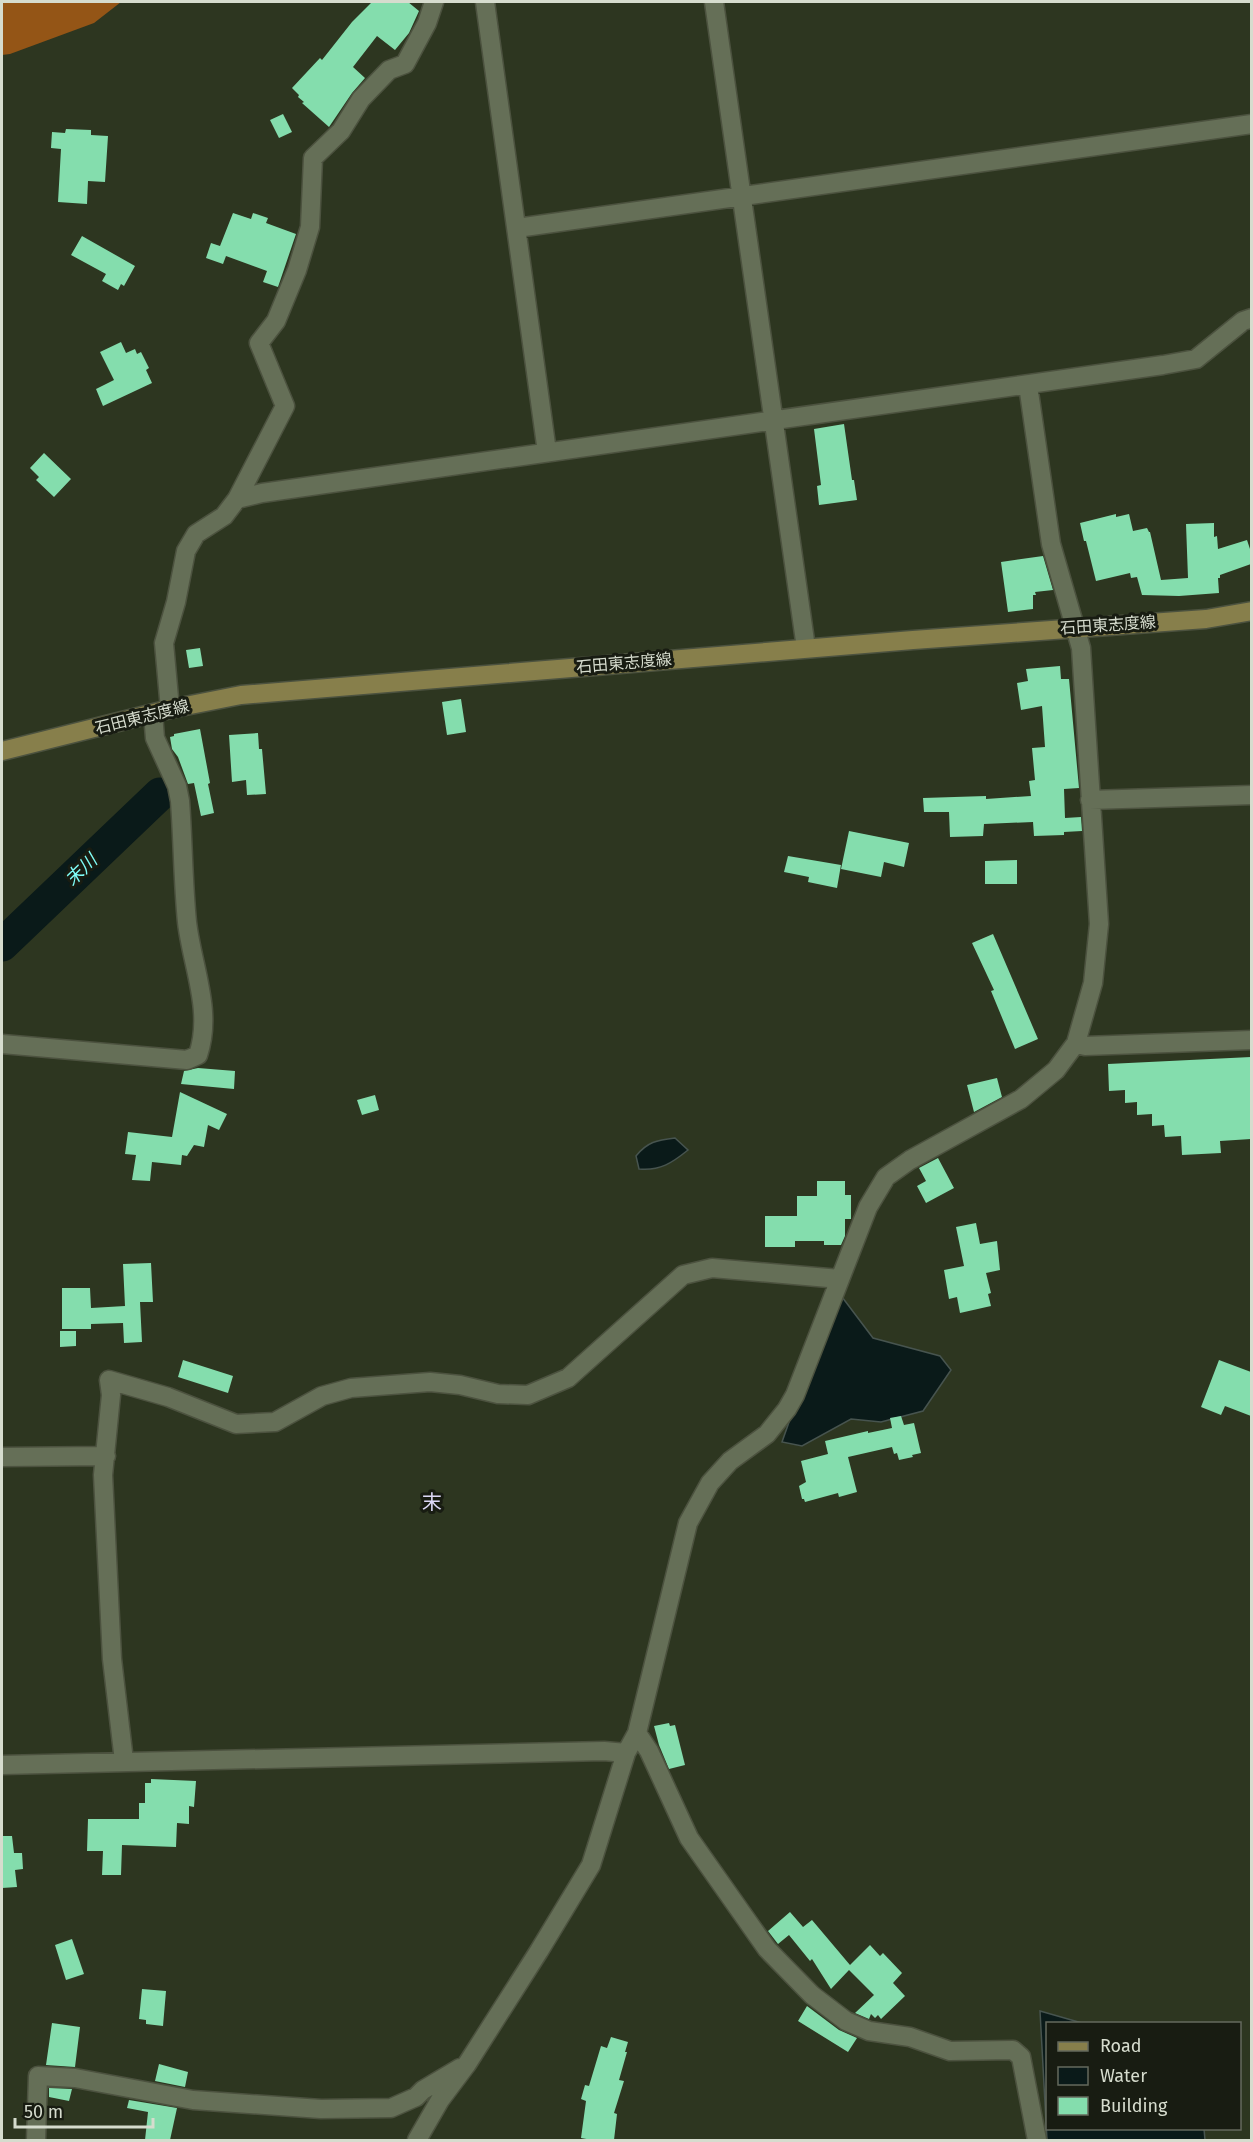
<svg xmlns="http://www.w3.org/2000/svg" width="1253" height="2142" viewBox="0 0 1253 2142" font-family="'Fira Sans','Noto Sans JP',sans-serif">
<rect width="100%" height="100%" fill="#2d3620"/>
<!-- forest -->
<path fill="#945516" d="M2,2H121L94,23L10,54L2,55Z"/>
<!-- water -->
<path fill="#0a1a19" stroke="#47544f" stroke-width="1.5" d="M675,1138L688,1150C672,1163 660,1171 639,1169L636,1156C647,1142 657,1140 675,1138Z
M836,1289L873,1338L940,1356L951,1370L923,1411L881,1422L851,1419L802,1446L782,1442Z
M1040,2011L1082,2023L1048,2024V2128L1204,2129L1205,2140H1047Z"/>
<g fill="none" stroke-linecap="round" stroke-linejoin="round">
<!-- river -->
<path stroke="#0a1a19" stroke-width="33" d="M2,945L160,794"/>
</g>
<!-- building -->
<path fill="#84ddad" d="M372,2H408L419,11L409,33L395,50L377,36L353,67L365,78L352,93L329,127L302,103L304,102L298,97L299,95L292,88L320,58L322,60L352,22Z
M283,114L292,132L279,138L270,120Z
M66,129L91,130V135L108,136L105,182L88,181L87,204L58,202L61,149L51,148L52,132L65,133Z
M233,213L251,219L253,213L268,218L266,223L296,234L278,287L263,282L267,271L226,256L223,264L206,258L211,243L220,246Z
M82,236L135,266L124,286L121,284L118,290L102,281L106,274L71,255Z
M121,342L126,353L135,349L137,354L141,352L149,368L146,370L152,383L103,406L96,389L114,380L100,352Z
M844,424L852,480H854L857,500L819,505L817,486L821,485L814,429Z
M44,453L71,479L54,497L36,480L39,477L30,468Z
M1116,514V517L1129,514L1133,531L1147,528L1149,532H1150L1161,580L1188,578L1186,524L1214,523V537L1217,536L1218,549L1247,540L1251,552V564L1220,575V578H1218L1219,593L1179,596L1142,595L1137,577L1131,578L1130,573L1096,581L1086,541H1084L1080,523Z
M1043,556L1053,590L1035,592L1036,595H1033V609L1008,612L1001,562Z
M200,648L203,666L189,668L186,650Z
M1060,666L1061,679H1069L1079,788L1064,789L1065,818L1081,817L1082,831L1064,832V835L1034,836L1033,822L984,824L983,836L950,837L949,812H924L923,798L986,796V799L1031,796L1029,781L1035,780L1032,748L1045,747L1042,706L1021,710L1017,683L1028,681L1026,669Z
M461,699L466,732L447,735L442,702Z
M200,729L210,783L208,784L214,813L201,816L194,783L188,784L178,757L172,749L170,737L174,736V734Z
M258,733L259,749H262L266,794L247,795L246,780L232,782L229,735Z
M849,831L909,843L904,867L884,862L881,877L841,869Z
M788,856L841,865L837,888L808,882L809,877L784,872Z
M1017,860V884H985V861Z
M993,934L1038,1039L1015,1049L991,991L994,990L972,943Z
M1251,1057V1139L1220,1141L1221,1153L1182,1155L1181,1136L1165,1137L1164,1125L1152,1126V1114L1137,1115V1102L1125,1103V1090L1109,1091L1108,1064Z
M198,1068L235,1071L234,1089L181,1084L184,1071Z
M997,1078L1002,1097L974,1112L967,1085Z
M180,1092L227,1114L219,1130L208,1125L204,1147L194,1145L187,1156L182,1155L181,1165L152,1162L150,1181L132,1180L136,1155L125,1154L128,1132L172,1137Z
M375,1095L379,1110L362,1115L357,1100Z
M938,1158L954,1188L926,1203L917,1186L926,1181L919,1168Z
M817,1181H845V1195H851V1219H845V1236L841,1245H824V1241H795V1247H765V1216H797V1196H817Z
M976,1223L980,1244L997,1241L1000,1270L986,1273L991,1293L988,1294L991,1306L960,1313L957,1297L949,1299L944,1270L964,1266L956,1227Z
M151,1263L153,1302H140L142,1342L124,1343L123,1323L91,1324V1329H62V1288H90L91,1308L125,1306L123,1264Z
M60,1331H76V1346L60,1347Z
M183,1360L233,1376L228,1393L178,1377Z
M1219,1360L1251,1372V1416L1225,1406L1221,1415L1201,1407Z
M901,1416L904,1425L914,1423L921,1453L912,1455L913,1457L899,1460L897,1453L894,1454L892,1447L848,1457L857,1492L839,1497L838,1493L805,1502L804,1499H802L799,1486L806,1482L801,1461L828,1454L825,1441L868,1431V1433L892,1428L890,1418Z
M669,1723L670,1726L675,1725L685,1765L669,1769L659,1745L654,1726Z
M151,1779L196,1781L194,1807L189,1806V1824L177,1823L176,1847L122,1845L121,1875H102L103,1851H87L88,1819H139V1803H145V1783H151Z
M2,1836H12L14,1853H22L23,1869L15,1870L17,1887L2,1888Z
M790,1912L803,1927L812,1920L850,1965L870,1945L880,1956L883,1953L902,1973L893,1983L905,1996L881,2019L878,2015L875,2018L871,2014L869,2019L855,2013L874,1995L849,1970L831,1989L812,1959L810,1961L789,1935L778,1944L768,1931Z
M72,1939L84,1974L66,1980L55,1945Z
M142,1989L166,1991L163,2026L146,2024V2020L139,2019Z
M807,2006L839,2030L857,2038L848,2052L798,2021Z
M52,2023L80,2027L75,2067L46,2065Z
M611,2037L628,2042L625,2052H627L619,2080L624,2081L614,2113L617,2114L614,2140H592L581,2138L586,2101L581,2099L585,2085L589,2086L601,2046L607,2048Z
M159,2064L188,2072L185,2087L155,2081Z
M49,2088L72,2089L69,2101L49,2097Z
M129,2100L177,2108L170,2140H145L148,2112L127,2108Z"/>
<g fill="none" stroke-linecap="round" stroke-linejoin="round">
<!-- minor casing -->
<g stroke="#4c523f" stroke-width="21">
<path id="minor" d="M485,2L547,452
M714,2L806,648
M517,228L1252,124
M237,499L262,493L1163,365L1196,359L1243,321L1252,318
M170,709L164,643L176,602L186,551L196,534L224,516L237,499L285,406L259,343L276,321L297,270L310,227L313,158L341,131L361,99L389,70L405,64L427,23L434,2
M1090,800L1252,795
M1076,1043L1085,1046L1252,1040
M2,1044L187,1060L198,1055C213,1011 192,966 187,922C183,882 183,841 180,801L177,786L155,738L153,714
M2,1457L106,1456
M637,1733L649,1751L689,1838L767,1949L812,1995L846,2021L869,2031L910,2037L950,2051L1013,2050L1021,2057L1037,2140
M124,1761L112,1659L103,1475L111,1395L109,1380L168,1397L236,1424L275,1422L322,1396L351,1388L430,1382L460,1385L498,1394L528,1395L568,1378L683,1275L712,1268L840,1279
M2,1765L604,1751L626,1753
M36,2140L38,2076L75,2078L193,2100L321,2109L391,2108L416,2097L423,2090L460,2068
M417,2140L440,2100L467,2064L539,1951L591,1865L626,1753L637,1733L688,1523L710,1483L730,1461L767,1434L787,1409L795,1395L868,1207L886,1177L910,1160L1021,1099L1056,1070L1076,1043L1093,983L1099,924L1081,648L1051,544L1028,385"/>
</g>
<!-- major casing -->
<g stroke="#4c523f" stroke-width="21">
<path id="major" d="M2,751L170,709L241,695L913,640L1206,619L1252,611"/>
</g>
<!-- minor -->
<use href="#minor" stroke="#656f57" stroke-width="18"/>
<!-- major -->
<use href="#major" stroke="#877f4b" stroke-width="18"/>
</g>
<g text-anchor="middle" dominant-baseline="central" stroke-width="6" stroke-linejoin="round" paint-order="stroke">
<!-- street labels -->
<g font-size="16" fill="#d6dcce" stroke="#181c12">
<text transform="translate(1108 625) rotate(-4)">石田東志度線</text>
<text transform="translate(624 663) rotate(-5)">石田東志度線</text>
<text transform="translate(142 717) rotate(-14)">石田東志度線</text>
</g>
<!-- water labels -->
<g font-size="18" font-style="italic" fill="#7ffdf8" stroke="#181c12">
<text transform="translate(81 870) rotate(-44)">末川</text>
</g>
<!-- quarter labels -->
<g font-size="20" fill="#dcd8f6" stroke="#181c12">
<text x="432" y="1502">末</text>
</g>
</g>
<!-- border -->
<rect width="1253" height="2142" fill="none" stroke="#d6dcce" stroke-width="6"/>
<!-- legend -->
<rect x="1046" y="2022" width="195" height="108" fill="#181c12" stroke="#64695d" stroke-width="1.5"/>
<rect x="1058" y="2042" width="30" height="9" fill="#877f4b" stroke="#64695d" stroke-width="1.5"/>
<text x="1100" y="2052" font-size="18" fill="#d6dcce">Road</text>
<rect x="1058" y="2067" width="30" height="18" fill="#0a1a19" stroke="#64695d" stroke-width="1.5"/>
<text x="1100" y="2082" font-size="18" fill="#d6dcce">Water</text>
<rect x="1058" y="2097" width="30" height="18" fill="#84ddad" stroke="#64695d" stroke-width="1.5"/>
<text x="1100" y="2112" font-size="18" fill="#d6dcce">Building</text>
<!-- scale -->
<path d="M15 2118v9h138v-9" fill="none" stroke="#d6dcce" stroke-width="3"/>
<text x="24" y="2118" font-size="18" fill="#d6dcce" stroke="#181c12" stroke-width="4.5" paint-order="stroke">50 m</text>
</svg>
